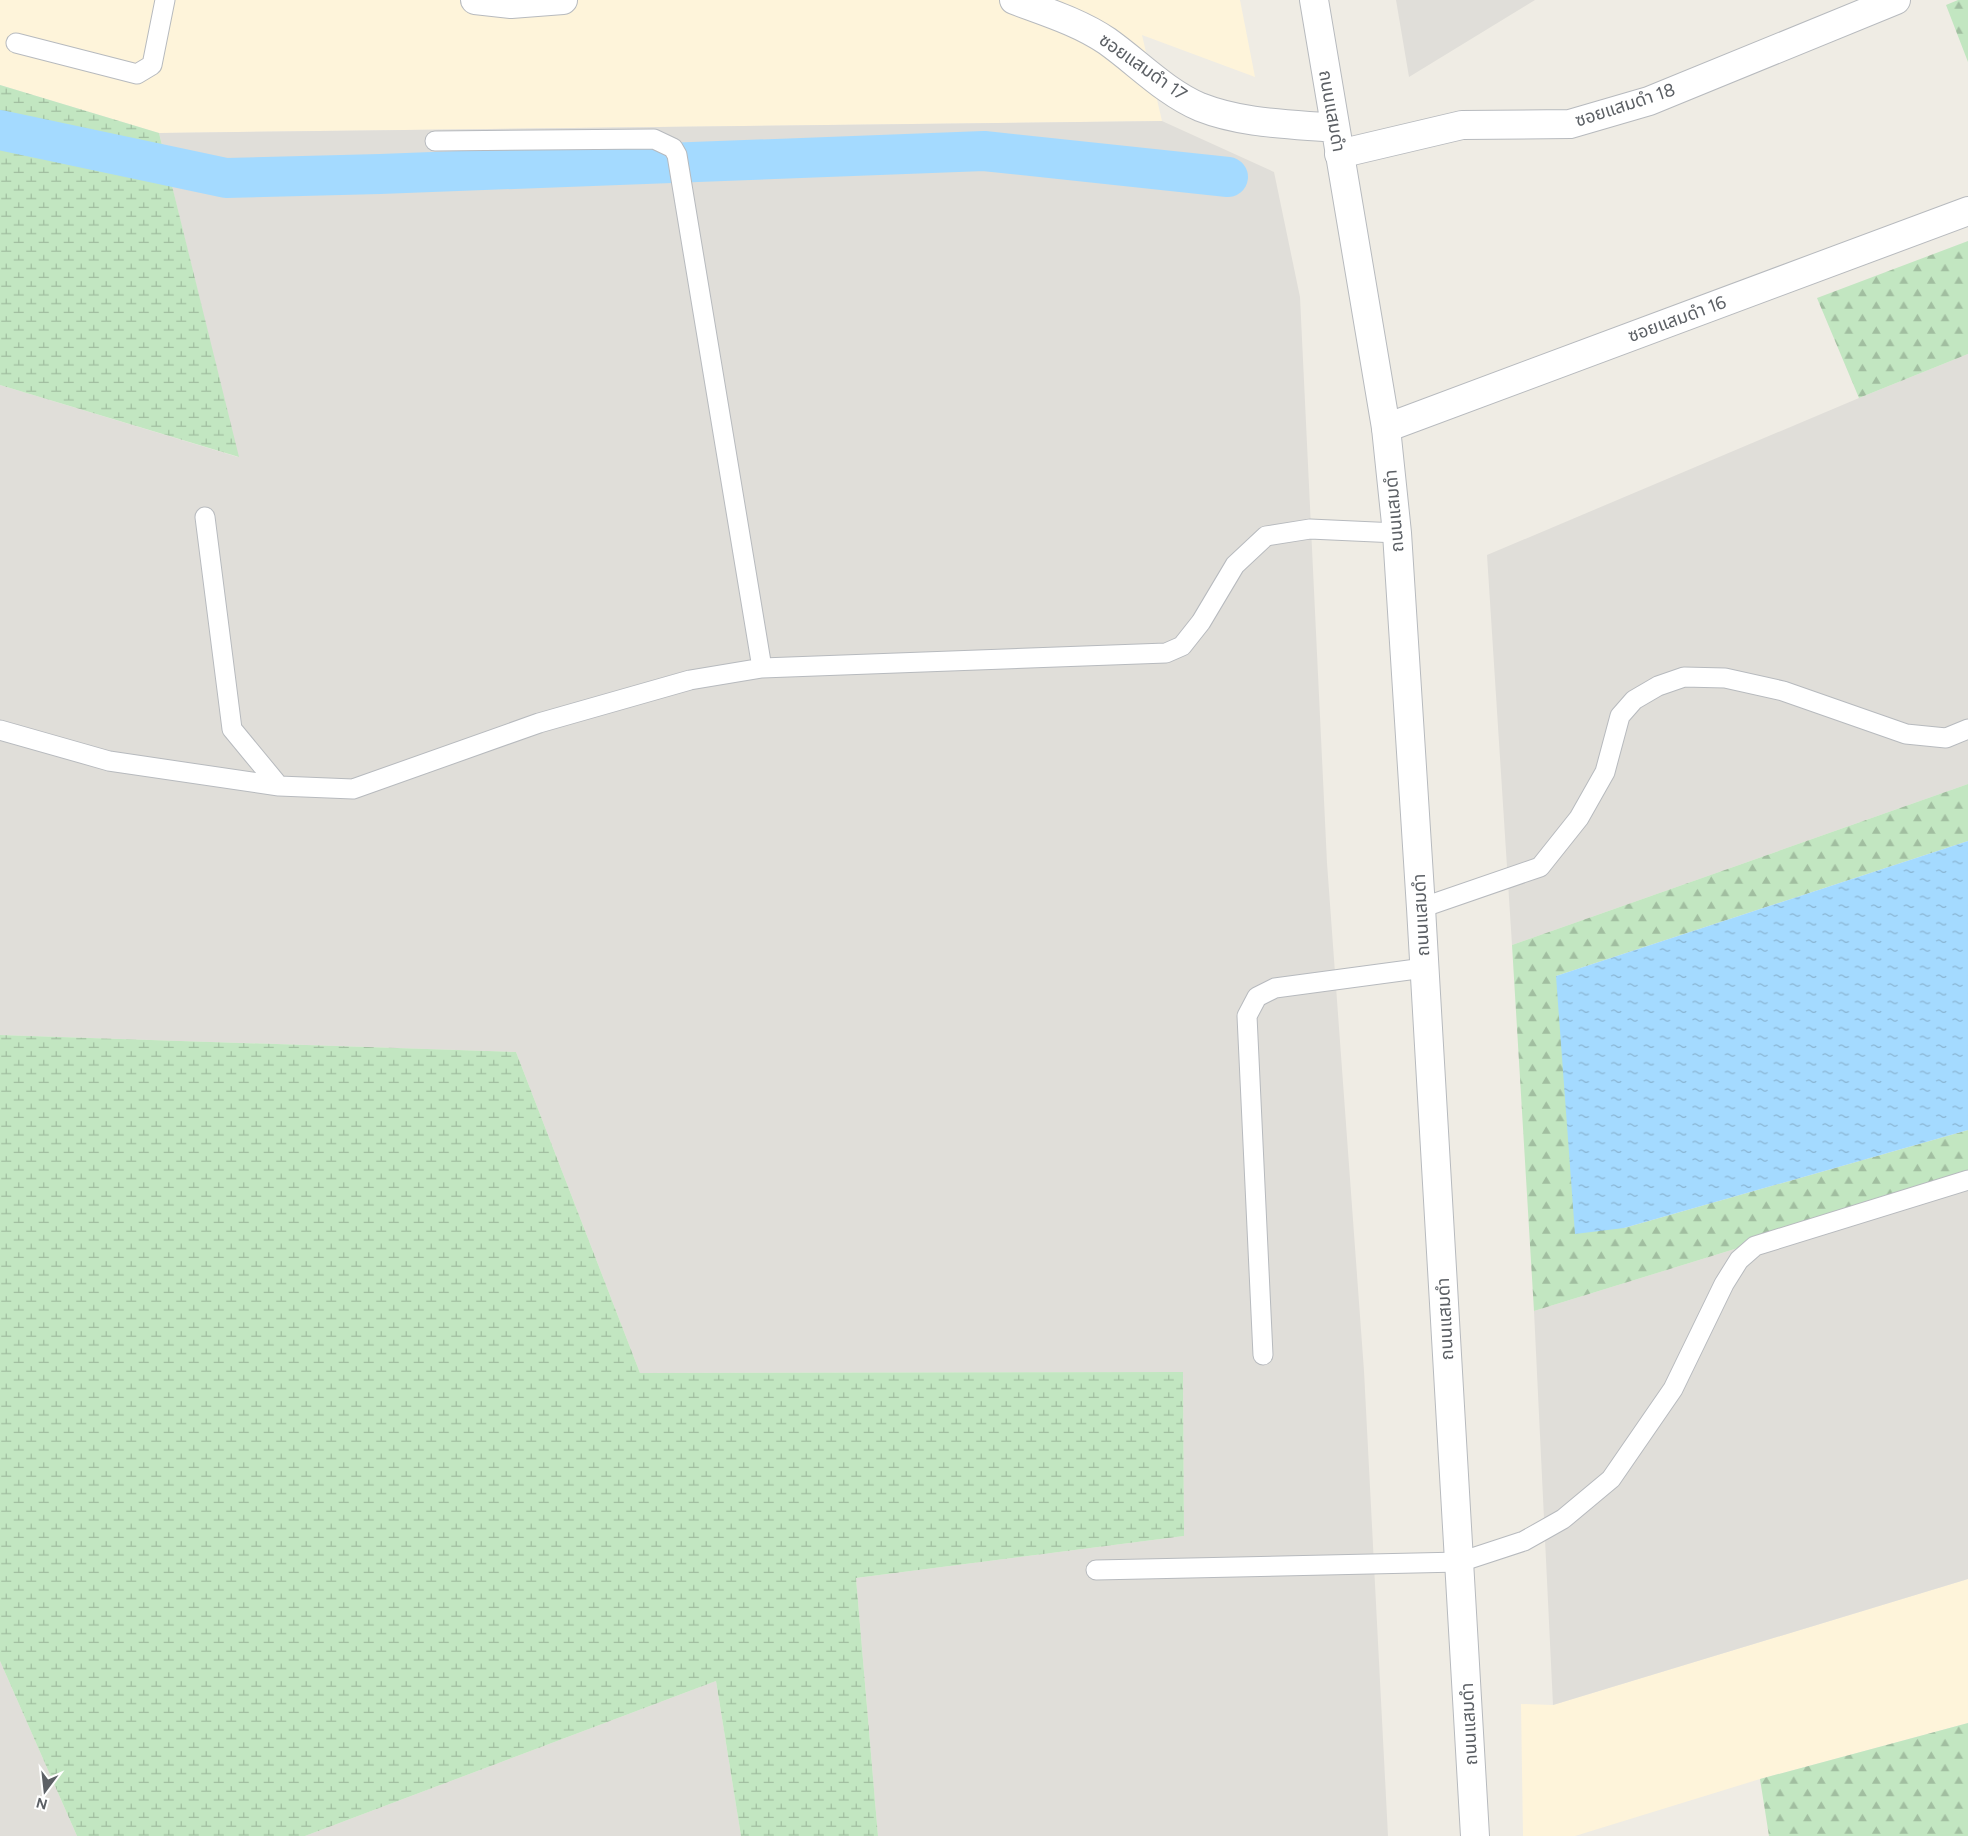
<svg xmlns="http://www.w3.org/2000/svg" width="1968" height="1836" viewBox="0 0 1968 1836" font-family="Figtree,'Noto Sans Thai',sans-serif">
<defs>
<pattern id="forest-firs" width="22" height="20" patternUnits="userSpaceOnUse" patternTransform="scale(1.25)"><rect width="22" height="20" fill="#c2e6c1"/><path d="M5 1l3.5 6h-7zM16 11l3.5 6h-7z" fill="#a1bea0"/></pattern>
<pattern id="wetland-marsh" width="20" height="14" patternUnits="userSpaceOnUse" patternTransform="scale(1.25)"><rect width="20" height="14" fill="#c2e6c1"/><path d="M1 5h8M5 5V1M11 12h8M15 12V8" fill="none" stroke="#a1bea0"/></pattern>
<pattern id="water-ripples" width="26" height="14" patternUnits="userSpaceOnUse" patternTransform="scale(1.25)"><rect width="26" height="14" fill="#a4daff"/><path d="M2 4q2-2 4 0t4 0M15 11q2-2 4 0t4 0" fill="none" stroke="#89b4d2"/></pattern>
</defs>
<rect width="100%" height="100%" fill="#efece4"/>
<!-- commercial -->
<path fill="#fef4da" d="M0,0H1240L1255,77L1142,35L1162,121L159,133L0,85Z
M1968,1579V1723L1760,1779L1575,1836H1523L1521,1704L1553,1705Z"/>
<!-- industrial -->
<path fill="#e0ded9" d="M1396,0H1535L1409,77Z
M1162,121L1274,172L1300,297L1327,863L1364,1371L1388,1836H878L856,1578L1184,1536L1183,1372L640,1373L516,1052L0,1035V385L238,457L159,133Z
M1968,354V784L1512,945L1487,555L1859,398Z
M1968,1177V1579L1553,1705L1534,1311Z
M0,1661L77,1836H0Z
M716,1681L741,1836H305Z"/>
<!-- forest -->
<path fill="url(#forest-firs)" d="M1958,0H1968V62L1946,5Z
M1968,241V354L1859,398L1817,298Z
M1968,784V841L1556,976L1624,1228L1968,1130V1177L1534,1311L1512,945Z
M1968,1723V1836H1769L1760,1779Z"/>
<!-- wetland -->
<path fill="url(#wetland-marsh)" d="M0,85L159,133L239,457L0,385Z
M0,1035L516,1052L640,1373L1183,1372L1184,1536L856,1578L878,1836H741L716,1681L305,1836H77L0,1661Z"/>
<!-- water -->
<path fill="url(#water-ripples)" d="M1968,841V1130L1624,1228L1575,1234L1556,976Z"/>
<g fill="none" stroke-linecap="round" stroke-linejoin="round">
<!-- canal -->
<path stroke="#a4daff" stroke-width="40" d="M0,130L226,178L380,174L984,151L1228,177"/>
<!-- service casing -->
<g stroke="#b7babe" stroke-width="21">
<path id="service" d="M16,43L137,74L152,65L165,0
M435,141L654,139L673,148L677,155L762,668
M205,517L232,729L279,786
M0,730L109,761L279,786L353,789L539,723L690,680L762,668L1166,653L1182,646L1201,622L1235,565L1266,536L1310,529L1397,533
M1421,908L1540,867L1579,818L1605,772L1620,716L1634,700L1658,686L1684,677L1725,678L1783,691L1906,734L1946,738L1968,729
M1263,1355L1247,1016L1257,997L1275,988L1424,968
M1096,1570L1460,1562L1524,1541L1563,1519L1611,1479L1673,1389L1724,1284L1739,1260L1755,1246L1968,1180"/>
</g>
<!-- minor casing -->
<g stroke="#b7babe" stroke-width="30">
<path id="minor" d="M1339,154L1462,125L1570,124L1649,101L1896,0
M1386,428L1968,211"/>
</g>
<!-- tertiary casing -->
<g stroke="#b7babe" stroke-width="30">
<path id="tertiary" d="M475,0L511,4L563,0
M1014,0C1046,12 1079,22 1107,41C1138,63 1165,92 1200,107C1243,124 1290,124 1335,128
M1314,0L1386,428L1397,533L1421,908L1475,1836"/>
</g>
<!-- service -->
<use href="#service" stroke="#fff" stroke-width="19"/>
<!-- minor -->
<use href="#minor" stroke="#fff" stroke-width="28"/>
<!-- tertiary -->
<use href="#tertiary" stroke="#fff" stroke-width="28"/>
</g>
<g text-anchor="middle" dominant-baseline="central" stroke-width="4" stroke-linejoin="round" paint-order="stroke">
<!-- street labels -->
<g font-size="18" fill="#5c6065" stroke="#fff">
<text transform="translate(1143 67) rotate(35)">ซอยแสมดำ 17</text>
<text transform="translate(1625 105) rotate(-18)">ซอยแสมดำ 18</text>
<text transform="translate(1332 111) rotate(80)">ถนนแสมดำ</text>
<text transform="translate(1677 319) rotate(-20)">ซอยแสมดำ 16</text>
<text transform="translate(1394 511) rotate(-95)">ถนนแสมดำ</text>
<text transform="translate(1421 915) rotate(-93)">ถนนแสมดำ</text>
<text transform="translate(1445 1319) rotate(-93)">ถนนแสมดำ</text>
<text transform="translate(1469 1724) rotate(-93)">ถนนแสมดำ</text>
</g>
</g>
<!-- north arrow -->
<g transform="translate(45 1791) rotate(195)" stroke="#ffffff" stroke-width="4" paint-order="stroke">
<path d="M0-4L9 19L0 12L-9 19Z" fill="#5c6065"/>
<text y="-8" font-size="14" font-weight="bold" text-anchor="middle" fill="#5c6065">N</text>
</g>
</svg>
